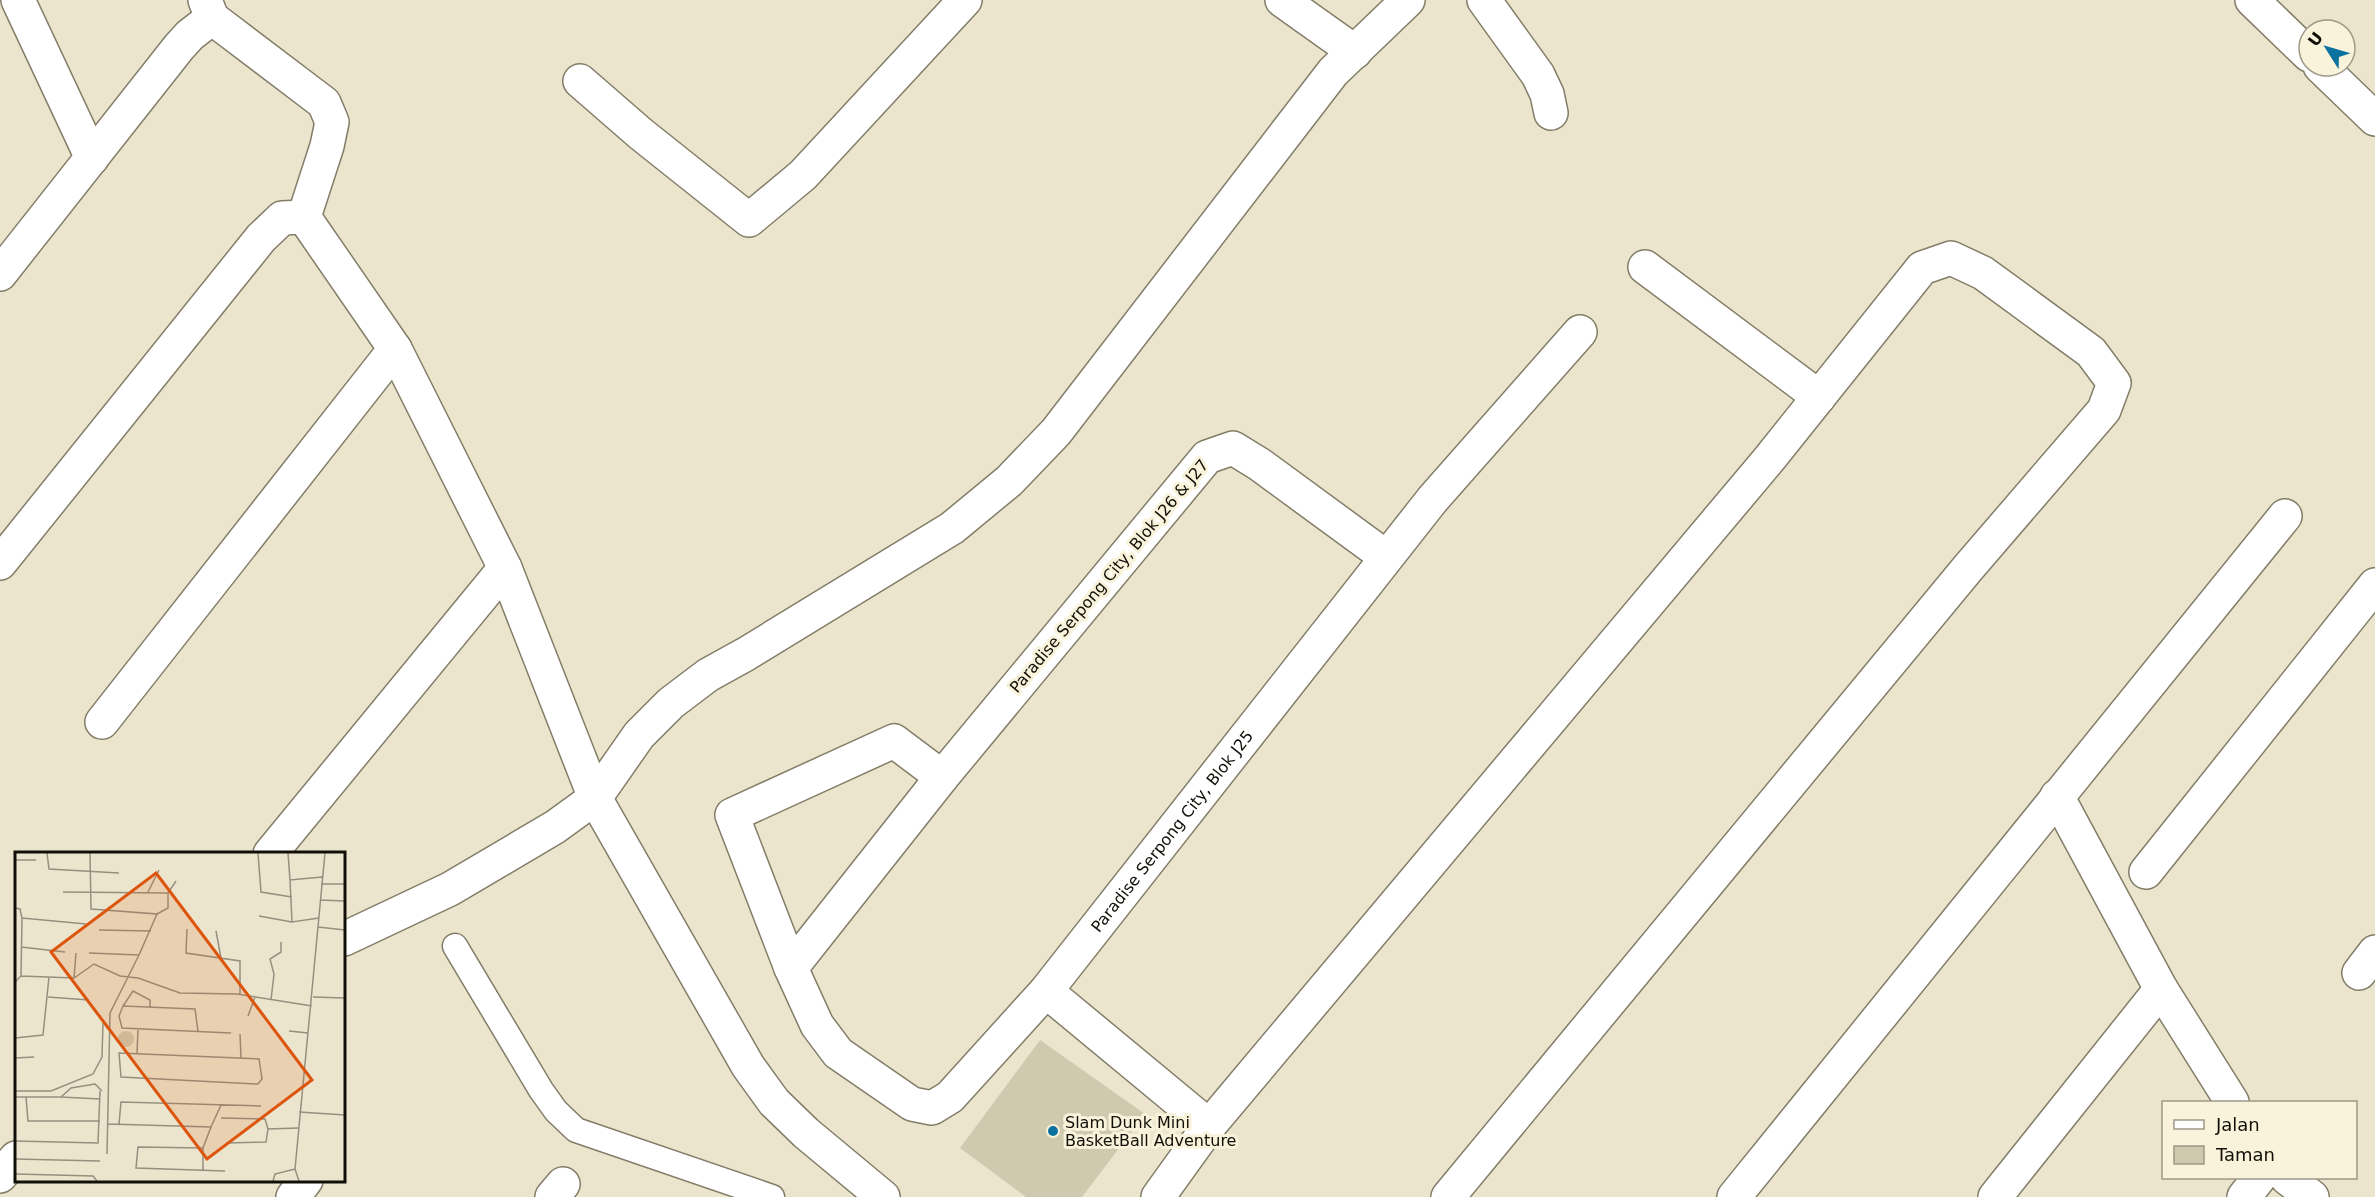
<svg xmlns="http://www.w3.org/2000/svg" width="2375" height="1197" viewBox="0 0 2375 1197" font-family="'DejaVu Sans',sans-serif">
<rect width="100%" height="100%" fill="#ece5ce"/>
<!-- green -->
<path fill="#cfc9af" d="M1040,1040L1145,1114L1082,1197H1026L960,1148Z"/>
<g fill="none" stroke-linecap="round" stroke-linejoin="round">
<!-- service casing -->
<g stroke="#837d68" stroke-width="27">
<path id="service" d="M455,946L541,1090L556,1111L576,1130L772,1197"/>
</g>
<!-- minor casing -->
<g stroke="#837d68" stroke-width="36">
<g id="minor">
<path d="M18,0L92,158"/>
<path d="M205,0L212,18L324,103L332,122L327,146L304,217"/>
<path d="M1282,0L1355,52"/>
<path d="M1484,0L1538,75L1547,94L1551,113"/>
<path d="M2252,0L2309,55"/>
<path d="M2320,66L2375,119"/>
<path d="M580,81L641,134L749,220L803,175L965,0"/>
<path d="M1645,267L1819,397"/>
<path d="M0,274L179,47L190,35L212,18"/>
<path id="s1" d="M1386,557L1259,464L1233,448L1207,457L942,777L791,968L817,1025L838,1053L912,1104L932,1108L950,1097L1046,991L1432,500L1580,332"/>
<path d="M0,563L261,238L282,218L304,217L395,349L505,568L270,854"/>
<path d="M505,568L595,798L748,1066L774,1102L806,1133L883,1197"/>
<path d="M102,722L395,349"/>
<path d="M2057,796L2161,989"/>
<path d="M2146,872L2375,585"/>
<path d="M344,939L450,889L555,827L595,798L639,735L671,703L708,675L746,654L952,528L1009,481L1056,432L1333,72L1408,0"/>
<path d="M791,968L732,815L894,741L942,777"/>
<path d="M2359,973L2375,952"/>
<path d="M1046,991L1209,1126"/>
<path d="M0,1176L16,1158"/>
<path d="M2287,1178L2312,1197"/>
<path d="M293,1197L306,1180"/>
<path d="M552,1197L563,1184"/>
<path d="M1158,1197L1209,1126L1770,458L1922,268L1951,258L1983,273L2091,352L2114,383L2104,410L1968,568L1448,1197"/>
<path d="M1734,1197L2285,516"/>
<path d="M1995,1197L2161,989L2232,1102"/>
<path d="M2244,1197L2259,1178"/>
</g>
</g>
<!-- service -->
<use href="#service" stroke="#fff" stroke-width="24"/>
<!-- minor -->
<use href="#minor" stroke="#fff" stroke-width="33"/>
</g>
<!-- markers -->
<circle fill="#0b719e" stroke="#f9f3db" stroke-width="2" cx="1053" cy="1131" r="6"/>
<g text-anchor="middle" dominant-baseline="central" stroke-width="6" stroke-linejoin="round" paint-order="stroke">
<!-- street labels -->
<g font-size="16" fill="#120f08" stroke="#f9f3db">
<text transform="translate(1109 576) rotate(-50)">Paradise Serpong City, Blok J26 &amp; J27</text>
<text stroke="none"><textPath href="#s1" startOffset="1450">Paradise Serpong City, Blok J25</textPath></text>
</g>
<!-- poi labels -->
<g font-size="16" fill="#120f08" stroke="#f9f3db" text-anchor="start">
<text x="1065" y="1122">Slam Dunk Mini<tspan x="1065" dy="18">BasketBall Adventure</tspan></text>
</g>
</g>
<!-- overview -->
<g transform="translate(15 852)">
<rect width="330" height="330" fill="#ece5ce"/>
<path d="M103 187a8 8 0 1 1 16 0a8 8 0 1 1-16 0Z" fill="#cfc9af"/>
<path fill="none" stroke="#958f7f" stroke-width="1.5" d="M32,1L34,17L104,21M243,1L246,40L277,45M273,1L275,28L307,25M0,8H21M275,28L277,70L304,66M306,32H330M48,40L153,41M133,40L144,18M305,48L330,49M0,56L5,57L7,66L6,124L0,130M142,62L153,56V41L161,29M244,64L277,70M7,66L71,72M303,75L330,78M172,77L171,101L225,109V143M84,78L136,79M201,79L206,106M6,95L50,100M74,101L124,103L142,62L76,57L75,1M6,124L59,126L79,112L105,124L123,126L165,141L222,142L297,154M59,126L61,101M33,145L74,148M298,145L330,146M256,148L259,122L255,107L266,100V90M108,154L118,139L135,148V155M233,164L240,145M183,179L180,157L108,154L104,164L107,176L216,181M274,179L293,181M225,182L226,206M0,186L28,183L34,125M104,201L244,207L247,227L243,232L106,225ZM122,201L123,178M0,206L19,205M0,239H36L78,222L87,205L88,171M0,245H46L56,236L80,232L87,239M11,245L13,269H85M46,245L85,247M284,260L330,263M206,266L250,267L253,277M93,272L196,275L188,296V318M104,272L106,250L246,254M196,275L206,253M0,289L83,291L85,239M211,291L251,290L253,277L283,276M188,296L123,295L121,316L210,319M92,302L95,161L124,103M0,307L85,309M0,322L78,324L82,329M258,329L260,322L280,317M284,329L280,317L310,1"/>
<path fill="#dd550c" fill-opacity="0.15" stroke="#dd550c" stroke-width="3" d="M141,21L297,228L192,307L36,100Z"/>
<rect width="330" height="330" fill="none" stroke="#120f08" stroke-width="3"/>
</g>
<!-- legend -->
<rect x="2162" y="1101" width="195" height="78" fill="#f9f3db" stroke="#9d9887" stroke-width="1.5"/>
<rect x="2174" y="1120" width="30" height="9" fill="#ffffff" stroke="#9d9887" stroke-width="1.5"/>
<text x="2216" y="1131" font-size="18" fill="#120f08">Jalan</text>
<rect x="2174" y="1146" width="30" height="18" fill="#cfc9af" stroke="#9d9887" stroke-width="1.5"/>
<text x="2216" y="1161" font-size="18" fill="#120f08">Taman</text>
<!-- north arrow -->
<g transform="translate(2327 48) rotate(307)"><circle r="28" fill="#f9f3db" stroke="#9d9887" stroke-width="1.5"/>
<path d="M0-4.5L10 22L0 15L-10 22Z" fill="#0b719e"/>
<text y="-9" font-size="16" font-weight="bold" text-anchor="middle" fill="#120f08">U</text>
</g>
</svg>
